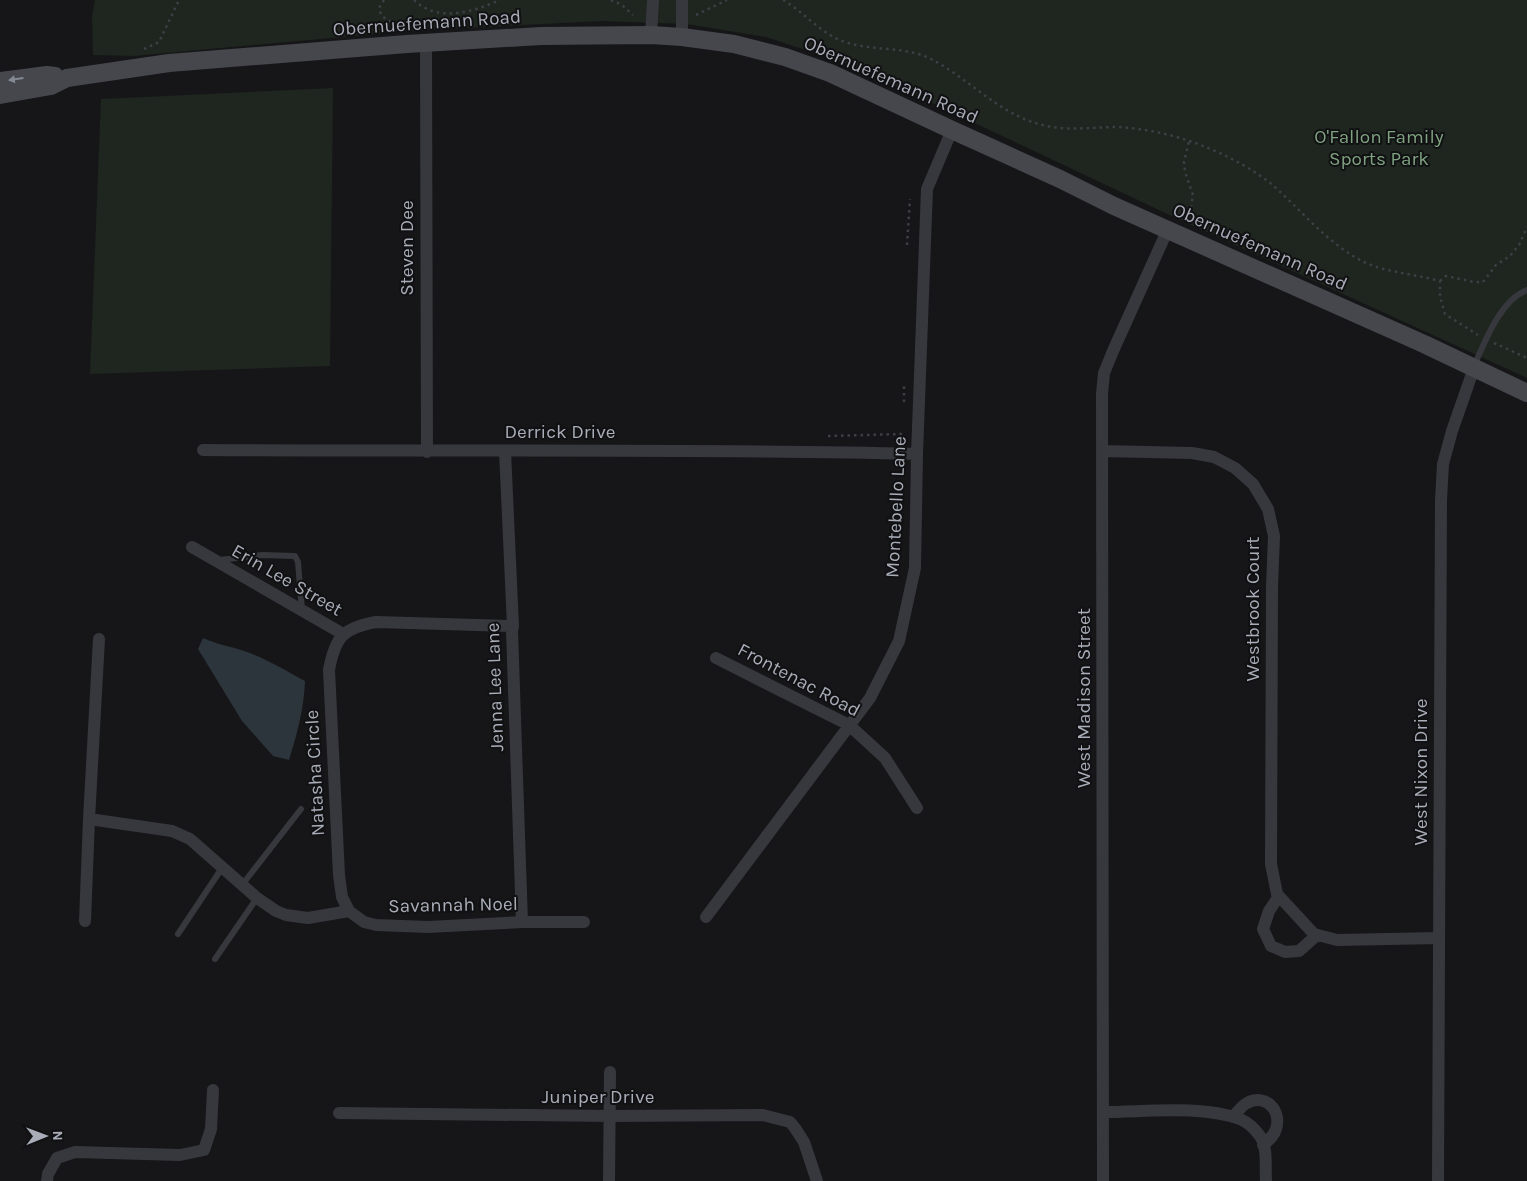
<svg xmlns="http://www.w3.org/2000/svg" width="1527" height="1181" viewBox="0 0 1527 1181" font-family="Karla,sans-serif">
<rect width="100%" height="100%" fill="#161618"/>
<!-- green -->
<path fill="#1e261f" d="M95,0H1527V378L1176,218L854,66L766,37L686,24L602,21L408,31L134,56L93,55L92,16Z
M333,88L330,366L90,374L101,99Z"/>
<!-- water -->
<path fill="#2c353c" d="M203,638C216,644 228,646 241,650C264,657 285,670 305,681C304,709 297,734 289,760L273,756L242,721L198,649Z"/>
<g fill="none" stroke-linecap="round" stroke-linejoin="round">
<!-- path -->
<path stroke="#3d3f44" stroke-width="2.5" stroke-dasharray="2.5 4" stroke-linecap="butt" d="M384,0L379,8C381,21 393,21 402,28
M414,0C438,23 473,12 500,0
M611,0L622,5L633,15
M783,0C804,12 819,32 842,41C869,51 900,46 927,57C969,77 1000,117 1047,126C1071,131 1094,127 1118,127C1147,129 1176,135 1203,146C1226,155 1249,167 1269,182C1300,208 1327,244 1364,262C1388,273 1415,274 1440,281V297L1445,314L1478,335
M696,15L727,0
M144,49L159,42L179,0
M1187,220L1190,213L1193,195L1185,172L1184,162L1189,141
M907,245L910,199
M1440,281L1446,276L1474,282H1483L1496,265L1510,256L1519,245L1527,227
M1494,343L1527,358
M904,402V383
M828,436L903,434V432"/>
<!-- lane -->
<path stroke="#37383d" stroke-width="6" d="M1474,366C1485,342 1500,300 1527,290
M220,560L262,555L295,556L298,562L302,610
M242,885L301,809
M178,934L222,868
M215,959L257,898"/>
<!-- street -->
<path stroke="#37383d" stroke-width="12" d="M682,0V37
M651,35L653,0
M426,43L427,452
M203,450C441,452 679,448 917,454
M505,451L513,626L512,631L522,922
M1102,451L1192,453L1214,457L1235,468L1253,484L1268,509L1274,536L1272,587L1271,864L1277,894L1314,934L1337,940L1439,938
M192,547L343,634
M716,658L849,725L885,758L917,808
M89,819L172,831L190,839L257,898L276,911L286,915L308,918L349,911L364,922L376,925L428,927L522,922H584
M1279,896L1269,911L1263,929L1271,946L1285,952L1299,951L1317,935
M349,911L342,897L339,875L329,670C335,637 343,628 376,622L513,626
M706,917L870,698L899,641L915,568L917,454L927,189L952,130
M85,921L89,819L99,639
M1103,1112C1146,1112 1199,1105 1240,1119C1247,1122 1255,1129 1260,1136C1268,1148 1265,1167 1266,1181
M339,1113L610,1116L763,1115L790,1122L795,1128L804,1142L817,1181
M1233,1117C1237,1113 1242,1105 1247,1103C1265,1093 1282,1110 1276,1129C1274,1136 1269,1140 1263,1145
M47,1181L48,1174L57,1158L75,1152L180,1155L204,1150L211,1129L213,1090
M609,1181L610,1072
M1103,1181L1102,394L1104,373L1113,351L1168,229
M1438,1181L1441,500L1443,464L1452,431L1474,368"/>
<!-- secondary -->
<path stroke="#45474d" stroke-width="18" d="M0,81L47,75L55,76
M0,95L51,86L67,78L169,63L407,44L541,36L651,35L682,37L734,44L785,57L830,73L952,130L1060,179L1114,206L1424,344L1527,393"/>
</g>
<!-- one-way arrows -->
<defs><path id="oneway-solid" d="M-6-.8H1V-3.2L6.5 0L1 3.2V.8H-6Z" transform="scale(1.25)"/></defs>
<use fill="#858993" href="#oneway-solid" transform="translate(16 79) rotate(172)"/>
<g text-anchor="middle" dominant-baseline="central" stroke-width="4" stroke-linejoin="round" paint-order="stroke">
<!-- street labels -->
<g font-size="19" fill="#a8adb8" stroke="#111113">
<text transform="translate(427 23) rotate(-4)">Obernuefemann Road</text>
<text transform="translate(891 80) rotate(24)">Obernuefemann Road</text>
<text transform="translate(1260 247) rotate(24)">Obernuefemann Road</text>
<text transform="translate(407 248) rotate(-90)">Steven Dee</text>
<text x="560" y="432">Derrick Drive</text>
<text transform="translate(896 507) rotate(-87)">Montebello Lane</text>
<text transform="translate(287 580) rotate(30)">Erin Lee Street</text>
<text transform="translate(1253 609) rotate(-90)">Westbrook Court</text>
<text transform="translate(799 680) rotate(28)">Frontenac Road</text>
<text transform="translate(495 687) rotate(-92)">Jenna Lee Lane</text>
<text transform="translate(1084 698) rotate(-90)">West Madison Street</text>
<text transform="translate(1421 772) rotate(-90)">West Nixon Drive</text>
<text transform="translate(315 773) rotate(-93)">Natasha Circle</text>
<text transform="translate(453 905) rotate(-1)">Savannah Noel</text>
<text x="598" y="1097">Juniper Drive</text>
</g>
<!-- park labels -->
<g font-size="19" fill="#7fa381" stroke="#111113">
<text x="1379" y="137">O'Fallon Family<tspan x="1379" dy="22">Sports Park</tspan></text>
</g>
</g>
<!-- north arrow -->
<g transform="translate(45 1136) rotate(89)" stroke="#111113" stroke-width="4" paint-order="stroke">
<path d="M0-4L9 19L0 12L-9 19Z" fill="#a8adb8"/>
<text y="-8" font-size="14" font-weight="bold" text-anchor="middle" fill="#a8adb8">N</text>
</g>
</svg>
